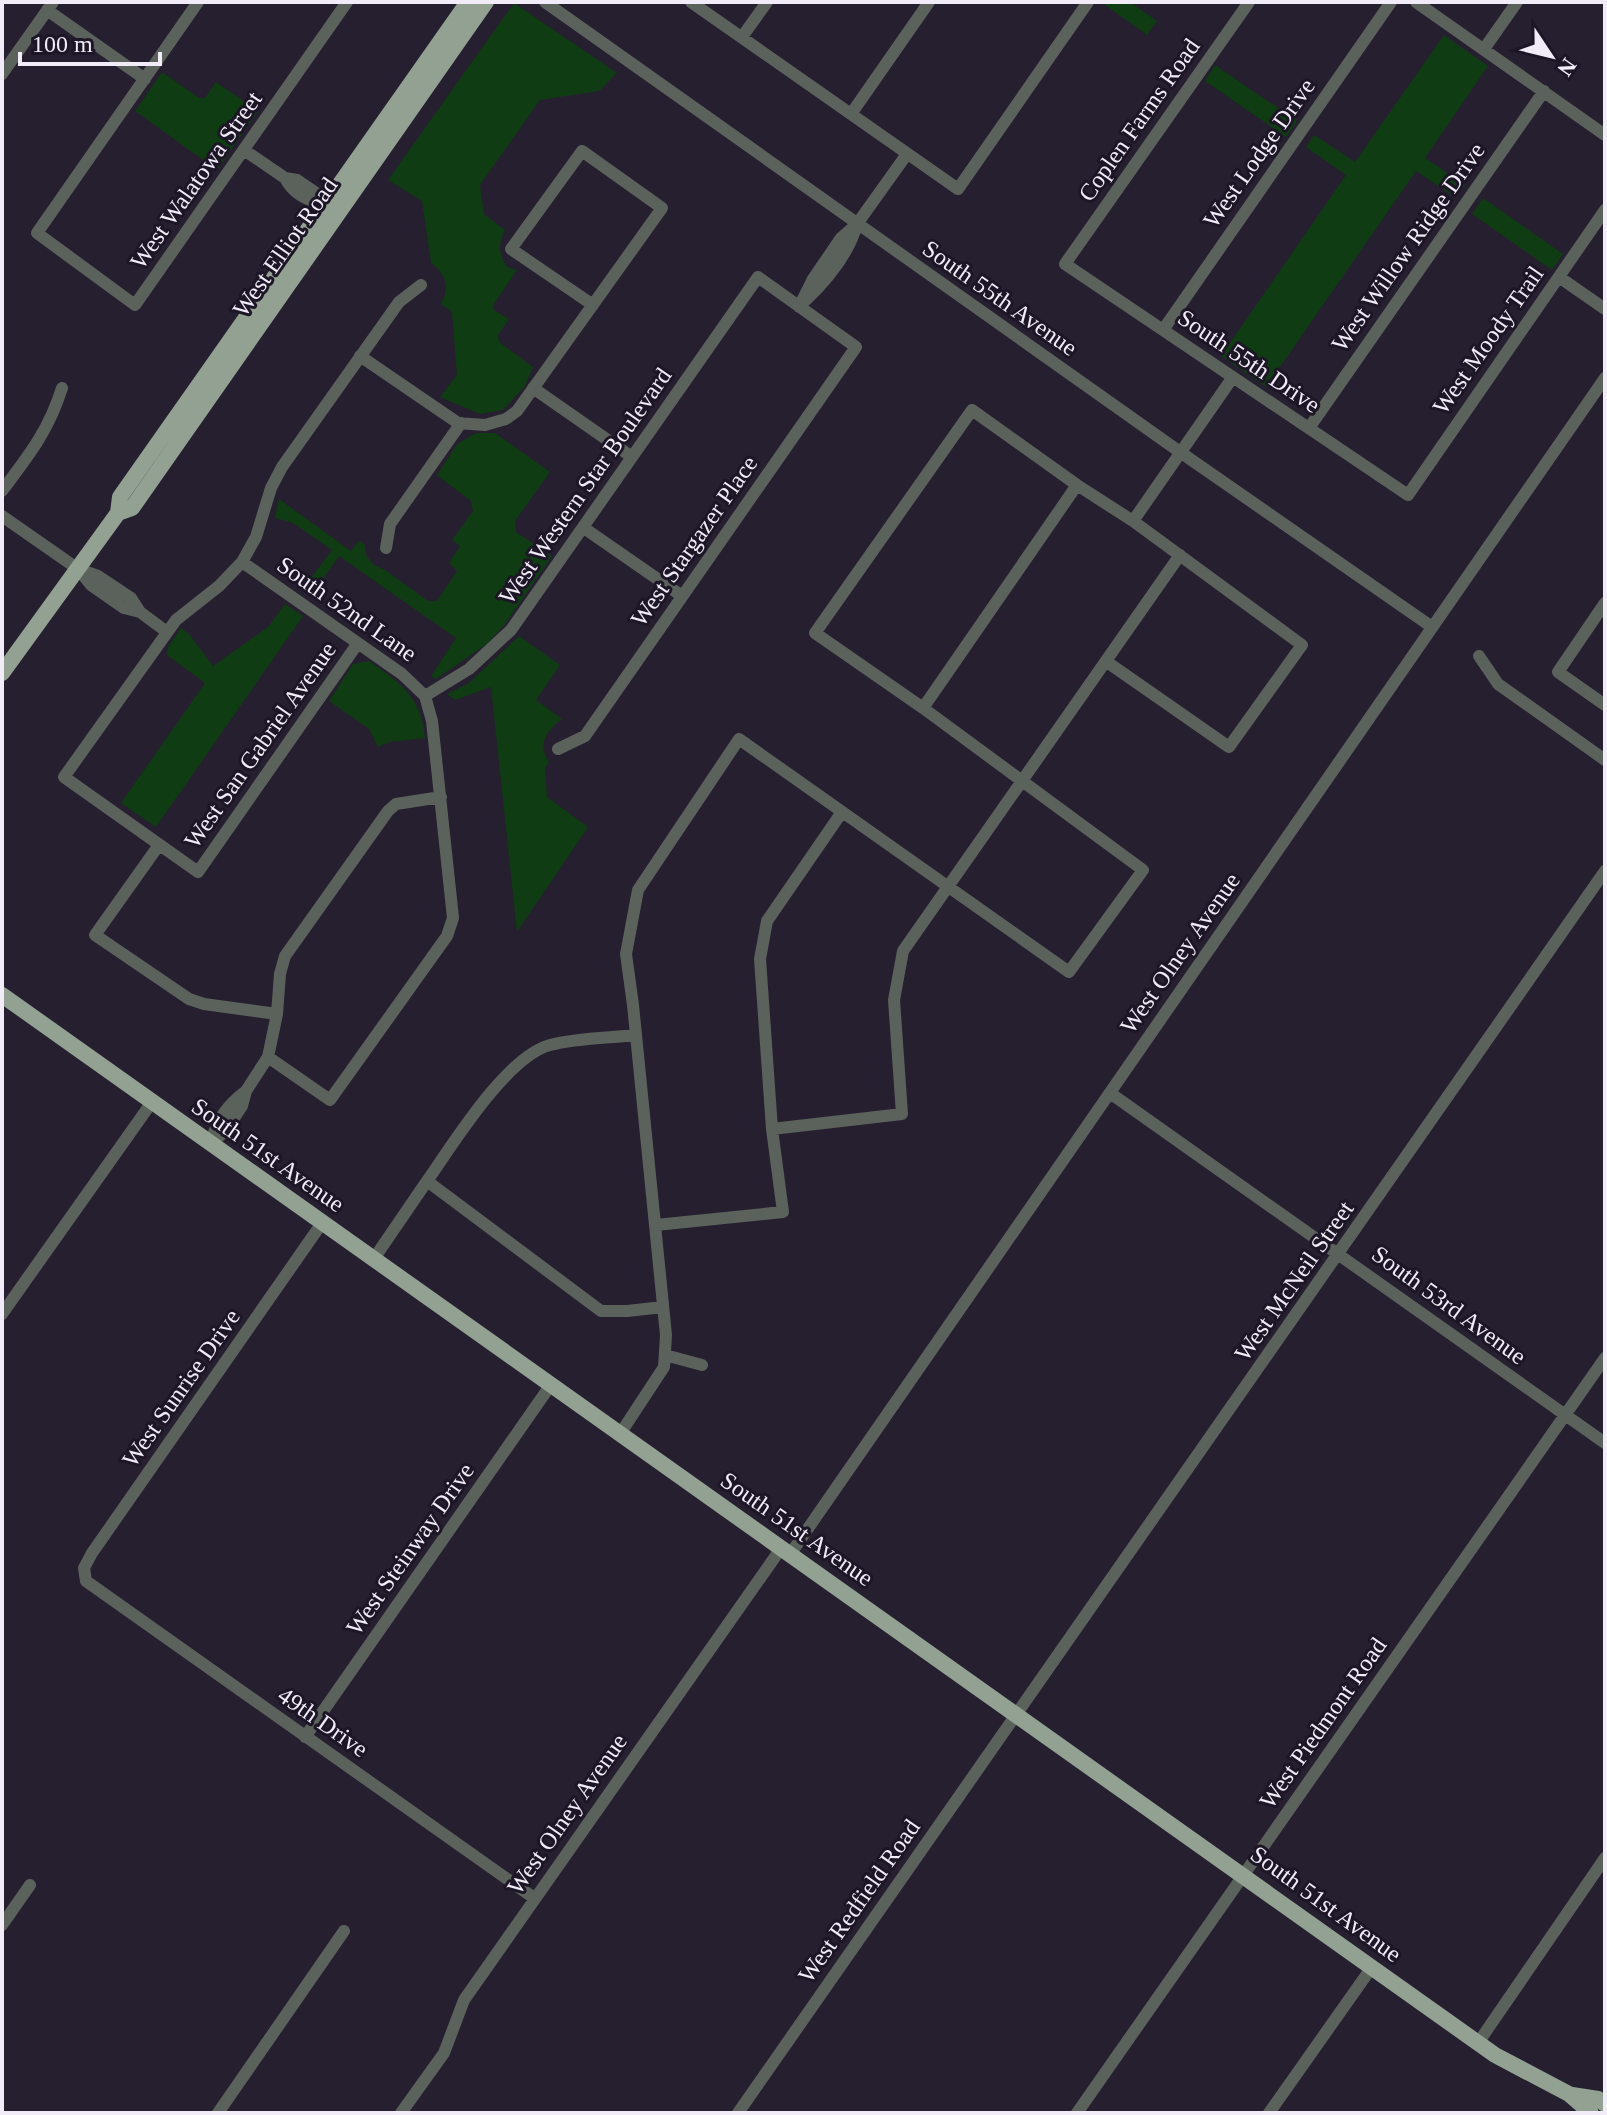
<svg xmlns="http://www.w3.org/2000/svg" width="1607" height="2115" viewBox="0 0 1607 2115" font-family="'Times New Roman',serif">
<rect width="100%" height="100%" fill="#261f30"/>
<!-- green -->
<path fill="#0f3c12" d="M1101,2H1130L1157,21L1147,35Z
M514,3L617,73L599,91L540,100L480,185L484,214L505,230C498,244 498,253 507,267L517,270L493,305L494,310L509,319L498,335L499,342L533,367L525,386L503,410L480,414L440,397L457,375L452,312L441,304C450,287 446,274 431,263L422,201L388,180Z
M1444,35L1488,66L1425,158L1465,185L1456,198L1416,171L1266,387L1221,356L1346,175L1306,147L1314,135L1355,162Z
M1215,65L1297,121L1286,137L1205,81Z
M162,72L199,98H205L216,82L258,111L217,170L135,111Z
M1483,198L1563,254L1552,270L1472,214Z
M476,433H495L550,472L515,521L516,532L552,556L505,624L487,644L436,679L431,676L456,638L339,556L313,593L304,587L332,550L293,523L275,518L279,499L351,551L359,541L365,545L366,555L374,565L385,570L428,601H437L457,571L449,563L460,546L452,540L473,511L471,501L437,475L457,444Z
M285,604L303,616L156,827L121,803L205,683L167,655L168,647L181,628L189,634L213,666L268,627Z
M519,636L560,665L536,700L562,719C546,731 537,744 549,762L545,768L547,797L588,827L517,932L491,687L455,700L447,694L469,683Z
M369,661C401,684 421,696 425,738L389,742L378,747L369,729L329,701L353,664Z"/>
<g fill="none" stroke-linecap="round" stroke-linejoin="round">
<!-- minor -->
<path stroke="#5b625b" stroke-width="12" d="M198,2L37,233L135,305L347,2
M545,2L1180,452L1432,627
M691,2L958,189L1088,2
M1249,2L1065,264L1408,495L1605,210
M1416,2L1605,135
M47,10L145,79
M742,37L767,2
M1484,49L1517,2
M2,74L53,2
M851,114L929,2
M244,150L285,178L297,180L316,193L325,205
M285,178C294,196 310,200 327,207
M1559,277L1605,309
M806,300C828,279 849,254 857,224
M799,307L813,279L841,238L857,224L907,154
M1163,330L1391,2
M360,356L458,423L485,425L506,419L517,411L662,208L582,151L511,249L593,305
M533,388L632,457
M1309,428L1544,91
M2,491C29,455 48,432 62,388
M2,516L78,569L98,576L131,598L140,612
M1133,521L1233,377
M584,528L682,596
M386,548L390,524L461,423
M242,562L402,674L425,696L432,721L453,918L447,936L330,1100L268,1057
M78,569L91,585L124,608L140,612L167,632
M1605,603L1558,672L1605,705
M358,643L198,872L64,777L176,620L219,586L242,562L256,537L271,488L282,467L399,302L421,285
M1479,656L1498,684L1605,760
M425,696L469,669L511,630L758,277L856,347L585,736L558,749
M923,708L1077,485
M159,845L95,935L189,999L204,1004L277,1014
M636,1035C609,1038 577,1038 550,1045C506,1057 453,1144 427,1181L601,1311H627L663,1307
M1110,1093L1605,1443
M772,1129L902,1114L894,1000L903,951L1180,555
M211,1142C217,1120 227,1105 246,1091
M211,1144L227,1129L242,1106L246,1091L268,1057L277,1014L280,974L285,956L388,811L396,804L441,797
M322,1223L92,1553L84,1568L86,1581L534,1898
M656,1225L783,1212L772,1129L760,959L767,921L842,812
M373,1260L427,1181
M2,1314L152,1102
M665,1355L702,1365
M620,1434L664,1367L666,1335L633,1005L626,954L638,890L739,739L1069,972L1143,870L923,708L815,633L972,410L1077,485L1133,521L1302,645L1229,747L1107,662
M791,1553L1605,378
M305,1737L550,1386
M2,1925L30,1885
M1478,2043L1605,1858
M218,2113L344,1931
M401,2113L444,2053L464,2000L782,1547
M738,2113L1605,871
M1077,2113L1605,1358
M1269,2113L1372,1967"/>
<!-- major -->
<path stroke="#92a192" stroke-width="16" d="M118,513L132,508L486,2
M2,673L118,513L120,497L468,2
M2,995L1495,2055L1569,2094L1591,2113
M1572,2095L1598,2099L1605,2104"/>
</g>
<g text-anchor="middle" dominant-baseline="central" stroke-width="6" stroke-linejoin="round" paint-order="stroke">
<!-- street labels -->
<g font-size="24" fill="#f1ecf8" stroke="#1d1626">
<text transform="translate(1139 120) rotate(-55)">Coplen Farms Road</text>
<text transform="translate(1259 153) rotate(-55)">West Lodge Drive</text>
<text transform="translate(196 180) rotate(-55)">West Walatowa Street</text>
<text transform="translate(285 247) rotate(-55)">West Elliot Road</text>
<text transform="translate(1408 247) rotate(-55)">West Willow Ridge Drive</text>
<text transform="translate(1000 298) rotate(35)">South 55th Avenue</text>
<text transform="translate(1488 340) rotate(-55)">West Moody Trail</text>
<text transform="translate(1249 361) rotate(34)">South 55th Drive</text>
<text transform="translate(585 486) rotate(-55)">West Western Star Boulevard</text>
<text transform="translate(694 541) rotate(-55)">West Stargazer Place</text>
<text transform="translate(347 609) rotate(35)">South 52nd Lane</text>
<text transform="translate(260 745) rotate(-55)">West San Gabriel Avenue</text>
<text transform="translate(1180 953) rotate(-55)">West Olney Avenue</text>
<text transform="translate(268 1155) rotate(35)">South 51st Avenue</text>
<text transform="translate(1294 1281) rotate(-55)">West McNeil Street</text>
<text transform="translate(1449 1305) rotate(36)">South 53rd Avenue</text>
<text transform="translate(181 1388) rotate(-55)">West Sunrise Drive</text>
<text transform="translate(797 1529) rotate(35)">South 51st Avenue</text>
<text transform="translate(410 1549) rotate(-55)">West Steinway Drive</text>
<text transform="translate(323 1722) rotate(35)">49th Drive</text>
<text transform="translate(1323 1723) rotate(-55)">West Piedmont Road</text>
<text transform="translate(567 1814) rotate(-55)">West Olney Avenue</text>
<text transform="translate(859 1901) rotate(-55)">West Redfield Road</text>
<text transform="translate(1326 1904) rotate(36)">South 51st Avenue</text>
</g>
</g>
<!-- border -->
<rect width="1607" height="2115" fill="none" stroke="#f1ecf8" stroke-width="8"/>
<!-- north arrow -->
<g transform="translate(1551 56) rotate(125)" stroke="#1d1626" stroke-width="6" paint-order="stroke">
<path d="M0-6L14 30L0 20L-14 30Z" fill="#f1ecf8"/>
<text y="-12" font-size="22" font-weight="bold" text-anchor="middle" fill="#f1ecf8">N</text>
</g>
<!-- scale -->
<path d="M20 52v12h140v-12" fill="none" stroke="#f1ecf8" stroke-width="4"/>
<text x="32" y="52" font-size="24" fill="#f1ecf8" stroke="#1d1626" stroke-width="6" paint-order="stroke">100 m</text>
</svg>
